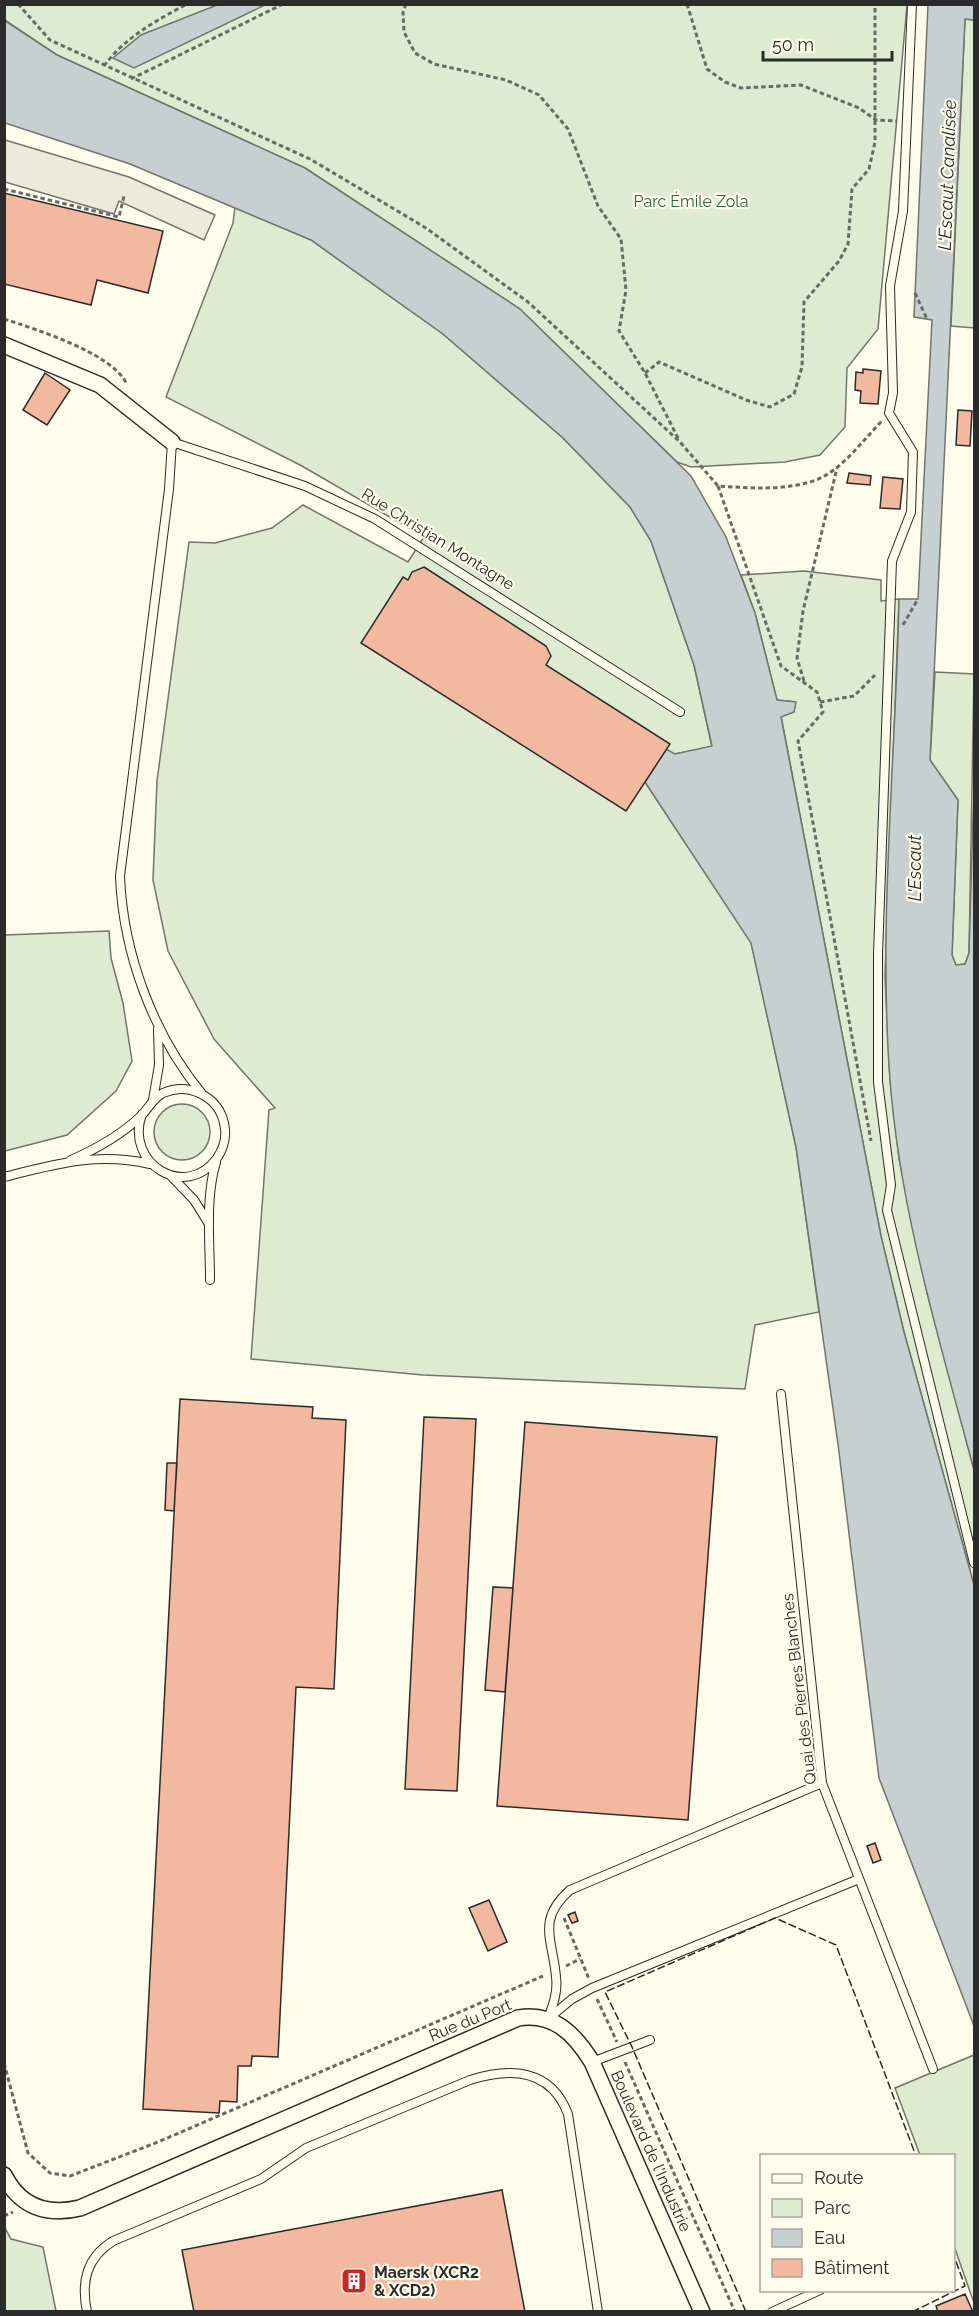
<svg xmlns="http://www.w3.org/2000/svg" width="979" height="2316" viewBox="0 0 979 2316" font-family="Raleway,sans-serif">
<rect width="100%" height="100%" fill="#fdfbea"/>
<!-- green -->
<path fill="#deebd1" stroke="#74746e" stroke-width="1.5" d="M4,5H907L878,329L847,368L845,427L820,455L785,462L691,467L677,462L520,309L305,168L57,55L5,20Z
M965,19L974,20V328L951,326Z
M235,207L311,240L443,334L563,438L630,507L651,541L694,665L712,747L675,754L645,782L751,942L796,1147L819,1312L755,1325L745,1389L423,1375L251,1359L269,1110L275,1108L214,1039L168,951L153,880L157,781L189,542L215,543L272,528L303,505L408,562L424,537L302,466L166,397L233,223Z
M804,571L881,580V601L899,599L885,976L890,1080L899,1159L927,1293L974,1470V1585L904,1332L881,1236L781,716L794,712L795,702L777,700L755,613L741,575Z
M935,672L974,674L969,953L965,964L956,965L952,955L958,800L930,760Z
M109,931L111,958L123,1003L132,1061L116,1091L67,1135L5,1151V935Z
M154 1132a28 28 0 1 1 56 0a28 28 0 1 1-56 0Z
M974,2055V2303L954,2246V2156L920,2155L895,2088Z
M5,2228L11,2239L43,2247L56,2311H5Z"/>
<!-- parking -->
<path fill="#eceadb" stroke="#74746e" stroke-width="1.5" d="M5,140L129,177L215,215L204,240L119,201L114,214L5,182Z"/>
<!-- water -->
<path fill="#c7d0d0" stroke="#74746e" stroke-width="1.5" d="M217,5H265L134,68L113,58L141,35Z
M928,5H974V20L965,19L930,760L958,800L952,955L956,965L965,964L969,953L974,785V1470C940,1342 900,1212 890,1080C878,920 896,759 899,599H918L932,320L914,317Z
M4,20L57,55L305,168L520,309L691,476L726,537L755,613L777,700L796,702L794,712L781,717L881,1236L904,1332L974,1585V2026L879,1778L838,1444L796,1147L751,943L645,782L666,749L675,754L712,746L694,665L651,541L630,507L563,438L443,334L311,240L130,164L5,123Z"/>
<!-- building -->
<path fill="#f2b8a0" stroke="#2b2b2b" stroke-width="1.5" d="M4,193L163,231L148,293L97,280L91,305L4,284Z
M863,369L881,371L878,404L860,403L861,391L855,390L856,372L863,373Z
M45,373L70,390L47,425L23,410Z
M958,410L972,411L970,446L956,445Z
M849,473L871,476L870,485L847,483Z
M883,477L903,479L900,509L880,508Z
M424,567L546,646L551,656L546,665L670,744L626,811L361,643L403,577L408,580L412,572Z
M180,1399L313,1407L312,1418L346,1420L334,1689L296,1687L278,2057L252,2056L251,2066H238L237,2102L220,2101L219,2113L143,2109Z
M424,1417L476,1419L457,1791L405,1789Z
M525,1422L717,1437L688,1820L497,1806Z
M167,1463H177L174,1511L165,1510Z
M493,1587L513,1588L505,1692L485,1690Z
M875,1843L881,1860L873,1863L867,1846Z
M489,1900L507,1942L488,1951L469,1908Z
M575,1912L578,1921L572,1923L568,1915Z
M502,2190L525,2312H194L182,2250Z
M965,2294L973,2312H938L936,2306Z"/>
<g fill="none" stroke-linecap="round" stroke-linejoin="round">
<!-- lane casing -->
<g stroke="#2b2b2b" stroke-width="10">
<path id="lane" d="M912,4L903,211L890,286L893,393L889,413L913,452L911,512L892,561L878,955V1082L891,1185L887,1210L974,1563
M203,1095C153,1035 123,953 120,876L169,489L172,442L305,486L375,519L680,712
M153,1100L159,1065L158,1029
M71,1160C96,1149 121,1135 141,1116C149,1108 152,1099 163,1093C188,1082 218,1096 224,1123C227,1135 224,1148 217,1158C186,1201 124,1164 142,1114
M170,1175L194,1200L209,1224
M4,1177C56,1164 97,1152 150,1164
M210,1280C210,1242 205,1198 216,1162
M781,1394L822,1783L933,2069
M549,2018L572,1999L592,1988L859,1879
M548,2019C553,2005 558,1992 556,1977C553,1940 536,1920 570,1890L822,1783
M592,2062L650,2040
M87,2312C81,2282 86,2258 113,2241L261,2179L306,2148L470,2080C511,2067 551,2069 568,2114L598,2312
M772,2312L820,2290"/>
</g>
<!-- street casing -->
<g stroke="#2b2b2b" stroke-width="18">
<path id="street" d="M4,345L100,385L172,442
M4,2175C20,2207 47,2216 80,2208L518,2018C553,2012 574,2033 592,2062L702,2312"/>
</g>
<!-- path -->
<path stroke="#6a6964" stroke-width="3" stroke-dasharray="4.5 3" stroke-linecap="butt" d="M18,4L50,40L310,159L426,228L528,302L680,442L718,486C750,488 785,491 816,480C842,470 863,440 882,421
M406,4L403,12L404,32L415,53L434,64L506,80L539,95L568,129L598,206L621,239L626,290L619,331L645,373L679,440
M687,4L707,69L725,82L741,88L801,85L859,108L876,120L897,121
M104,66C124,38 157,20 187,4
M131,79L283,4
M4,189L119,217L124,196
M915,293L927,319
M4,319C35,329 115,354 127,385
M645,373L659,362L746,400L770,407L794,394L802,367L804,302L839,261L848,244L852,189L869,169L875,142V4
M718,486L781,666L817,692L823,712L798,741L871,1141
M903,625L918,599
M804,681L797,658L803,611L837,468
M820,702L854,696L875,675
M564,1918L589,1979
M566,1966L580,1959
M597,1999L617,2042
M625,2062L735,2312
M4,2063L28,2153L50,2173L70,2176L158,2142L543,1976
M4,2216L13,2212"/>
<!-- lane -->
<use href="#lane" stroke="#fdfbea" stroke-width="8"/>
<!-- street -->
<use href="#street" stroke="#fdfbea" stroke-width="15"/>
<!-- fence -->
<path stroke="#2b2b2b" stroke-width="1.5" stroke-dasharray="8 3" stroke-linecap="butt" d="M746,2312L632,2047L605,1992L775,1918L836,1945L916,2156
M912,2312L965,2286L954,2256"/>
</g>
<!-- icons -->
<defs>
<g id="building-square" transform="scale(1.35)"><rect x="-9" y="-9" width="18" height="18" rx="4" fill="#c62828" stroke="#fdfbea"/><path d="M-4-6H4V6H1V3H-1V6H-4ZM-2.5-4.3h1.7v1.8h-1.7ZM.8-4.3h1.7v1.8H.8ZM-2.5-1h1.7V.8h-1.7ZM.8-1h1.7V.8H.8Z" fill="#fff"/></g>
</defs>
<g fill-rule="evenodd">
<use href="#building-square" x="354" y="2281"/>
</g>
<g text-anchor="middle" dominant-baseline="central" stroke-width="4.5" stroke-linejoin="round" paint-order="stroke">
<!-- park labels -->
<g font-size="16" fill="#34623c" stroke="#fdfbea">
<text x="691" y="201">Parc Émile Zola</text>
</g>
<!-- street labels -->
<g font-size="16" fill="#2b2b2b" stroke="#fdfbea">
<text transform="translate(438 539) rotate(32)">Rue Christian Montagne</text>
<text transform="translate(799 1689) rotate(-97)">Quai des Pierres Blanches</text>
<text transform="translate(470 2020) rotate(-22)">Rue du Port</text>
<text transform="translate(651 2151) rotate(66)">Boulevard de l'Industrie</text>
</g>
<!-- poi labels -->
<g font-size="16" font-weight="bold" fill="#2b2b2b" stroke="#fdfbea" text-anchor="start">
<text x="374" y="2272">Maersk (XCR2<tspan x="374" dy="18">&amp; XCD2)</tspan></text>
</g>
<!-- water labels -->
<g font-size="18" font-style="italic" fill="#2b2b2b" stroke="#fdfbea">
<text transform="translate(947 175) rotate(-88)">L'Escaut Canalisée</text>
<text transform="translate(914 868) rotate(-90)">L'Escaut</text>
</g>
</g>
<!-- border -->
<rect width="979" height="2316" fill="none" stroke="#2b2b2b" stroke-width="12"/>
<!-- legend -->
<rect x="760" y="2154" width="195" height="138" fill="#fdfbea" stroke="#a9a89e" stroke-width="1.5"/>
<rect x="772" y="2174" width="30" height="9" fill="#fdfbea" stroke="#a9a89e" stroke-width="1.5"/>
<text x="814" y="2184" font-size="18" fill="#2b2b2b">Route</text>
<rect x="772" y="2199" width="30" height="18" fill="#deebd1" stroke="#a9a89e" stroke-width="1.5"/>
<text x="814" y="2214" font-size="18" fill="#2b2b2b">Parc</text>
<rect x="772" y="2229" width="30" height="18" fill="#c7d0d0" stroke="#a9a89e" stroke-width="1.5"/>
<text x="814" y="2244" font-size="18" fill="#2b2b2b">Eau</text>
<rect x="772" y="2259" width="30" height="18" fill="#f2b8a0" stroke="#a9a89e" stroke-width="1.5"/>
<text x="814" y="2274" font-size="18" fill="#2b2b2b">Bâtiment</text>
<!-- scale -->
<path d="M763 51v9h129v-9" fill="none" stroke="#2b2b2b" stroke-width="3"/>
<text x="772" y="51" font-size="18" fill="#2b2b2b" stroke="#fdfbea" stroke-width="4.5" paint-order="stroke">50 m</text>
</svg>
